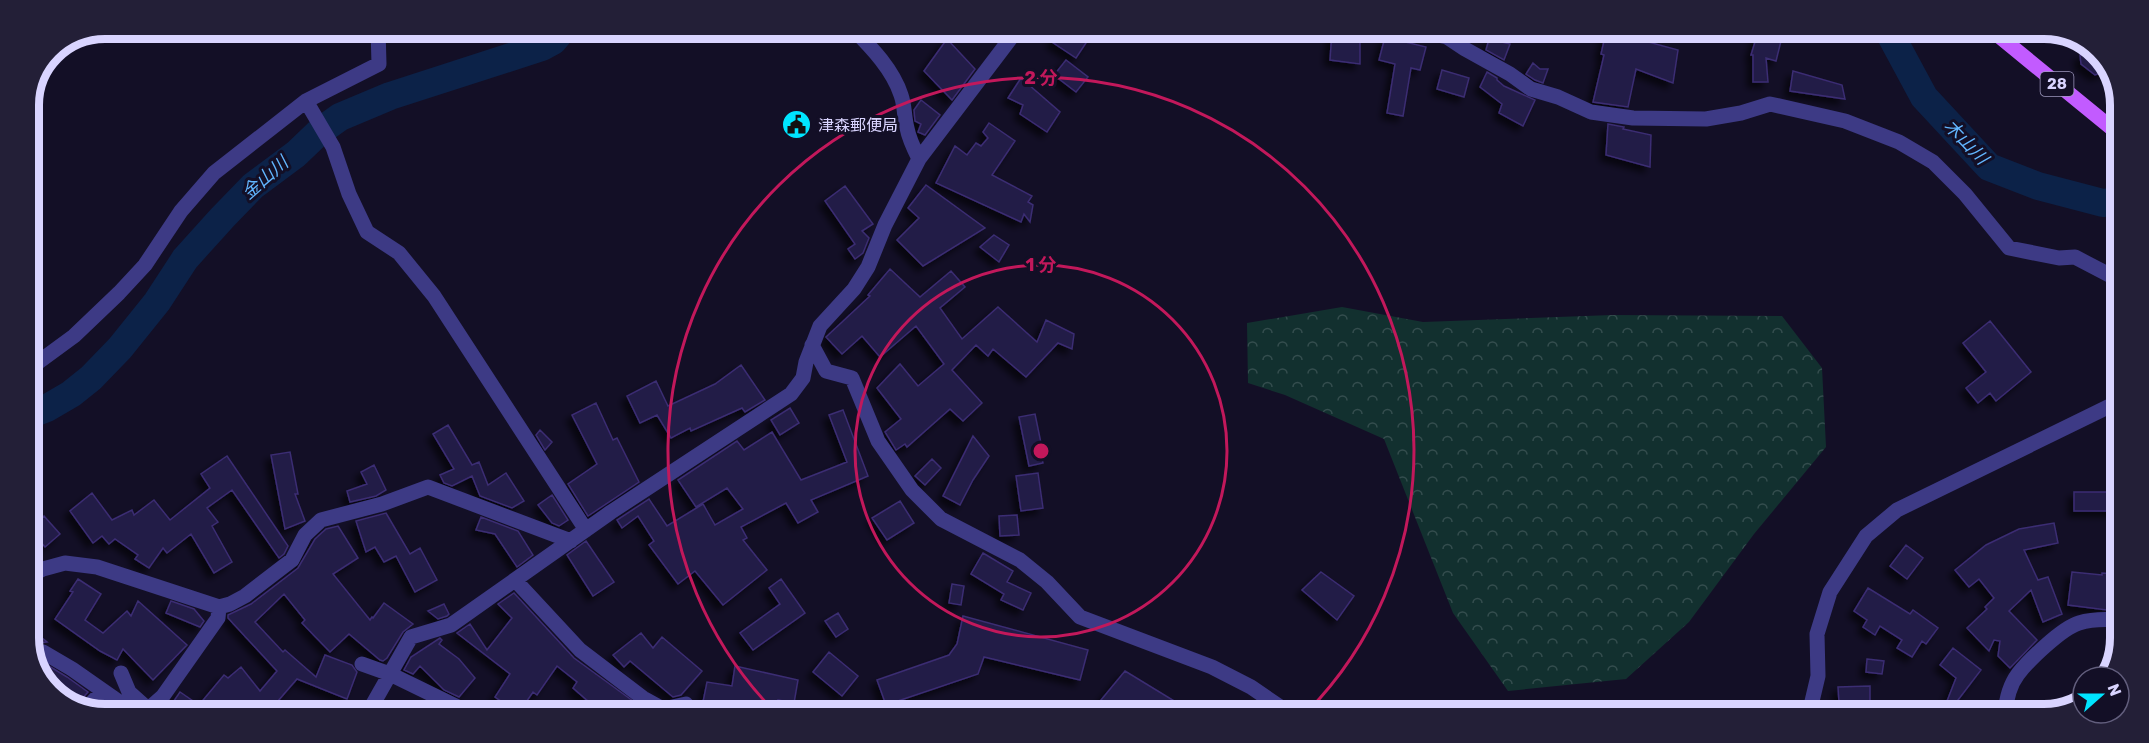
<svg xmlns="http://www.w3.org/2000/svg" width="2149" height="743" viewBox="0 0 2149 743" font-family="Rubik,'Noto Sans JP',sans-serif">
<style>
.forest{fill:url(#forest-crowns)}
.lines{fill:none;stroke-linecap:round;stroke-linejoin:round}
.river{stroke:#0c2248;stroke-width:28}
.building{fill:#241b47;stroke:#3b2d73;stroke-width:1.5;filter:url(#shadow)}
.minor{stroke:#3d3a85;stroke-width:15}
.major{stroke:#c25bff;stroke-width:15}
.ring{fill:none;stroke:#c2185b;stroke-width:3}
.labels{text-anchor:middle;stroke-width:6;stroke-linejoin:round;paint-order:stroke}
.shield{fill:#130f26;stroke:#9e99be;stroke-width:1.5}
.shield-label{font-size:15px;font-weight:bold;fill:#d9d4ff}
.poi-label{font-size:16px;fill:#d9d4ff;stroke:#130f26;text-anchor:start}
.water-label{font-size:18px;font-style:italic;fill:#62b6ff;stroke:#130f26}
.rim{fill:none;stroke:#d9d4ff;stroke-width:8}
.centre{fill:#c2185b;stroke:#130f26;stroke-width:3}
.ring-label{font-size:18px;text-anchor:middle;font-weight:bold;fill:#c2185b;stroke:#130f26;stroke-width:6;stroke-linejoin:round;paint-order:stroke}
</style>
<defs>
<pattern id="forest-crowns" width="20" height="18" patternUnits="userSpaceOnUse" patternTransform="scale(1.5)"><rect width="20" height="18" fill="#12302f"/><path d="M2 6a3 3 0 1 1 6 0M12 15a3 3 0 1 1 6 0" fill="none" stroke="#344d4e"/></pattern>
<filter id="shadow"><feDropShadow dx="-5.5" dy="5.5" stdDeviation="3" flood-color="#0009"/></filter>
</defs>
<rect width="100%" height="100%" fill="#130f26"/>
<path class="forest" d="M1342,307l81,15 189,-7 170,1 40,52 4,79 -72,87 -65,88 -63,57 -118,12 -55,-78 -69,-174 -99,-44 -37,-12 -1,-60z"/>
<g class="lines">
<path class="river" d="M1889,32l35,65 65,70 49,19 65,17 17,-2
M29,415l18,-7 24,-14 20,-16 29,-30 37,-46 28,-43 37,-41 31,-32 43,-32 23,-22 21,-15 50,-21 152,-49 11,-6 10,-12"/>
</g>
<path class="building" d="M1060,30h19l15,1 -18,27 -24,-16z
M1332,31h14l14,4v29l-30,-4z
M1606,32h12l24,5 -1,3 37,10 -5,33 -37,-14 -8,38 -35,-5 11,-47 -3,-1z
M1758,32h9l15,5 -6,24 -10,-3 2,24h-15v-27h-2z
M1385,37l41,10 -6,23 -9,-2 -8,48 -16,-3 8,-49 -16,-4z
M947,39l28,30 -23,31 -28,-29z
M1489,39l21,5 -6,16 -18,-10z
M2094,51l10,7 5,12 -14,5 -14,-11 -1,-9z
M1066,60l22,17 -12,15 -22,-17z
M1533,63l7,6h8l-5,14 -8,-3 -9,-6z
M1442,70l27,8 -5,19 -27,-8z
M1793,71l49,14 3,14 -55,-8z
M1487,72l10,6v2l7,6 31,14 -12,26 -24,-13 3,-9 -22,-17z
M1021,78l39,34 -13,20 -27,-18 3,-9 -15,-7z
M921,100l19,15 -15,20 -7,-3 3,-8 -6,-3 -1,-11z
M989,123l26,18 -23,34 40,21 -4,6 5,3 -3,17 -6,-8 -3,8 -85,-39 19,-37 12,9 9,-12 5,3 7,-8 -5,-6z
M1608,124l16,3 -1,2 28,6 -1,32 -44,-12z
M926,185l59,43 -62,38 -26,-26 22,-22 -11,-10z
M845,186l28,38 -11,7 7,7 -6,15 -8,6 -7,-10 7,-5 -30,-43z
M994,235l15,10 -10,17 -19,-15z
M890,269l30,28 31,-26 14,16 -25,21 22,31 36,-32 39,35 9,-22 28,14 -2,15 -14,-6 -32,34 -33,-28 -5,7 -12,-11 -24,25 30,33 -19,18 -13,-12 -43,38 -2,-3 -9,6 -11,-18 16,-13 -24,-31 23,-24 18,22 26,-22 -28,-38 -36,31 -18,-21 -20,18 -16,-17 44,-41 -2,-1z
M1990,321l41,51 -35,29 -6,-8 -12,10 -12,-15 20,-16 -23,-29z
M741,365l24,35 -20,12 -3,-4 -51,23 -1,-3 -19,10 -14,-23 -17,8 -13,-27 29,-15 12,25 47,-22z
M596,403l17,37 4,-2 22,44 -51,34 -20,-32 29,-20 -25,-49z
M790,408l9,15 -19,12 -9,-15z
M843,410l25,66 -57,24 7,12 -20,11 -12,-20 -45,24 6,11 -4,2 24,30 -44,35 -28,-34 -17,13 -29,-39 5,-4 -16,-25 -16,12 -5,-8 32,-21 18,27 36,-22 12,21 28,-16 -16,-21 -31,19 -18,-27 59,-39 7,9 28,-18 29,48 46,-18 -18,-47z
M1035,414l6,29h-3l5,20 -14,3 -10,-49z
M448,425l24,40 7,-3 9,23 18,-12 18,28 -12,7 -32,-12 -8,-20 -20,10 -8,-3 -4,-8 14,-6 -21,-35z
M540,430l12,12 -7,8 -9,-15z
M973,436l16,20 -16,24 -13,25 -17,-9z
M290,452l8,42h-3l10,27 -20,8 -14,-74z
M227,456l61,90 -4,8 -5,4 -47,-68 -25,18 11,14 -6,4 20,36 -18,11 -23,-39 -24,19 -4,-5 -14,20 -14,-9 3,-4 -23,-16 -6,5 -7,-8 -9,7 -23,-32 22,-18 20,27 20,-10 2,5 20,-15 16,20 40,-32 -9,-14z
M932,459l9,9 -16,17 -10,-9z
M374,465l12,25 -10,6 -26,6 -3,-11 20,-7 -6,-12z
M1038,473l5,35 -22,3 -5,-35z
M2074,492h44v19h-44z
M552,495l16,25 -9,6 -7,-3 -14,-18z
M900,501l14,22 -27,17 -15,-22z
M386,513l24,41 10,-6 17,32 -22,12 -19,-36 -12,6 -9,-15 -9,5 -10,-31z
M1017,515l2,20 -19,1 -1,-20z
M44,516l16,18 -15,13 -5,-6 -11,5v-17z
M481,517l37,14 15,24 -16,12 -22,-33 -19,-4z
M2054,523l4,20 -34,7 14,30 10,-3 14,37 -19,8 -12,-32 -22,21 28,29 -27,28 -12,-12 2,-15 -6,-1 -5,11 -22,-23 20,-19 -2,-2 9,-9 -15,-19 -10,8 -14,-17 31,-25 33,-16z
M338,526l20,32 -25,16 37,46 2,-3 1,1 11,-15 29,21 -10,8 -16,26 -4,3 -3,-1 -31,-26 -19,18 -28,-29 3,-3 -21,-26 -29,28 28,30 2,-2 31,27 9,-22 27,10 5,7 -10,27 -50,-20 -19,22 11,10h-122l13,-19 19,13 25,-30 4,3 13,-11 19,24 17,-20 -49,-53v-3l23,-11 47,-36 17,-29 11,-10z
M586,541l28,41 -21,14 -26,-41z
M1906,545l17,13 -16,21 -17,-13z
M983,553l30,18 -6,11 24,11 -8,17 -22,-10 3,-6 -33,-20z
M1321,572l33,24 -17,24 -35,-30z
M2072,572l30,3v-2l15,1v22l-8,-1 -2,15 -39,-5z
M78,579l23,15 -16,26 18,13 24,-22 4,5 7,-15 49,44 -34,35 -30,-31 -6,11 -17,-9 -45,-32 18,-27 -3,-1z
M781,579l24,34 -52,37 -13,-17 40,-29 -11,-16z
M952,584l12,2 -3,19 -12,-2z
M1868,588l42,26 3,-4 25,18 -12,16 -4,-3 -10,16 -15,-9 5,-8 -22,-14 -5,9 -12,-8 4,-7 -13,-9z
M514,593l60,65 74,54h-64l6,-9 -17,-15 4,-6 -20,-16 -20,29 -4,-3 -13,19h-5l-20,-14 15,-23 -53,-41 13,-9 17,26 25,-32 -14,-14z
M171,601l23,8 10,12 -4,6 -34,-14z
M444,604l5,10 -2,2 -9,3 -10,-8z
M838,613l10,16 -12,8 -11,-16z
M963,616l125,34 -8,30 -96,-23 -6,17 -92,31 -9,-25 72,-25 8,-11z
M29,627l18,15 -8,1 -4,4 -1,10 -5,-14z
M641,633l12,15 9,-11 40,34 -21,24 -8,2 -43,-36 -6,6 -11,-12z
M440,638l2,2 -3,4 20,15 16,19 -16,19 -15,-7 -24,-24 -7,8 -9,-4 7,-13z
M1953,648l28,22 -23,30 10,4 -4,10h-8l-7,-3 -3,3h-4l14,-36 -16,-13z
M829,652l29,24 -16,20 -29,-24z
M34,657l33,20 21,15 -10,11 -34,-20z
M1867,659l17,2 -2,13 -16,-2z
M735,666l63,14 -4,23 -16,-3 -2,12h-21l-52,-10 4,-20 25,4z
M1125,671l69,42h-87l-11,-7z
M1870,686v15l-31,1 -1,-15z"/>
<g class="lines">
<path class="minor" d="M854,30c18,18 39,40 47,65 4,11 3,22 6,33 2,11 7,21 12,31
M1420,31l27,6 18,12 45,25 21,15 27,8 33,15 42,6 73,1 35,-6 29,-9 75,17 54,21 34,20 32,32 44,54 50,10 16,-1 44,23
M306,101l27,46 16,47 18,38 32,21 35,43 152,234
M812,345l14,26 26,7 26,63 34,49 29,29 79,41 27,22 33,35 132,50 39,20 38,26
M29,369l45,-33 45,-43 26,-28 36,-54 33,-38 92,-72 73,-37 -1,-35
M29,576l14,-7 22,-6 32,4 122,40 11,-3 15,-8 39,-30 8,-6 13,-25 16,-15 61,-16 46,-17 143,54
M515,580l65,70 63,48 20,11 23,-5
M43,652l29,17 60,42
M362,664l28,10 76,37
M121,673l8,19 19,17
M84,711l19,-20
M146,711l17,-15 55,-78 1,-11
M369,711l42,-74 40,-12 160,-113 180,-118 12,-16 3,-16 14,-36 34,-37 14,-22 17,-42 34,-66 98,-129
M1809,714l9,-38 -1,-42 13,-42 36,-56 31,-26 221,-108
M2005,714c1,-13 4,-28 13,-40 11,-14 44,-46 61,-51 13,-4 24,-4 38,-3"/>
<path class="major" d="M1994,32l126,103"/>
</g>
<g class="ring">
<circle cx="1041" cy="451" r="186"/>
<path d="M773 710A373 373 0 1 1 1307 712"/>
</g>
<defs>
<symbol id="civic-disc" viewBox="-11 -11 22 22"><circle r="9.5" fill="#00e5ff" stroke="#130f26"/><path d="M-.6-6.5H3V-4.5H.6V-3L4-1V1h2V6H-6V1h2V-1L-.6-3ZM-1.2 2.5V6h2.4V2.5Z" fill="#111"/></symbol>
</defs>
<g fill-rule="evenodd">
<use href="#civic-disc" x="780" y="108" width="33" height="33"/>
</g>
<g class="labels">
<rect class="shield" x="2040.5" y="72" width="33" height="24" rx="4.5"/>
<g class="shield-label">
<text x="2057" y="89">28</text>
</g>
<g class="poi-label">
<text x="818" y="131">津森郵便局</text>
</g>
<g class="water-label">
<text transform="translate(1966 142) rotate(46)" y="6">木山川</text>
<text transform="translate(265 178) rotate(-41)" y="6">金山川</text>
</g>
</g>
<path d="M0 0H2149V743H0ZM105 39H2044A66 66 0 0 1 2110 105V638A66 66 0 0 1 2044 704H105A66 66 0 0 1 39 638V105A66 66 0 0 1 105 39Z" fill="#231f37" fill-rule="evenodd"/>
<path class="rim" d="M105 39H2044A66 66 0 0 1 2110 105V638A66 66 0 0 1 2044 704H105A66 66 0 0 1 39 638V105A66 66 0 0 1 105 39Z"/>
<circle cx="1041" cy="451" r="9" class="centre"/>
<g class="ring-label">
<text x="1041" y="84">2 分</text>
<text x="1041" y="271">1 分</text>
</g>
<g transform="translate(2101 695) rotate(69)"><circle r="28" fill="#130f26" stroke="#625e7d" stroke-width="1.5"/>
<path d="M0-4.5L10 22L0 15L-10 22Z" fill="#00e5ff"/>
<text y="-9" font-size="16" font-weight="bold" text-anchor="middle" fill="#d9d4ff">N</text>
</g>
</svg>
